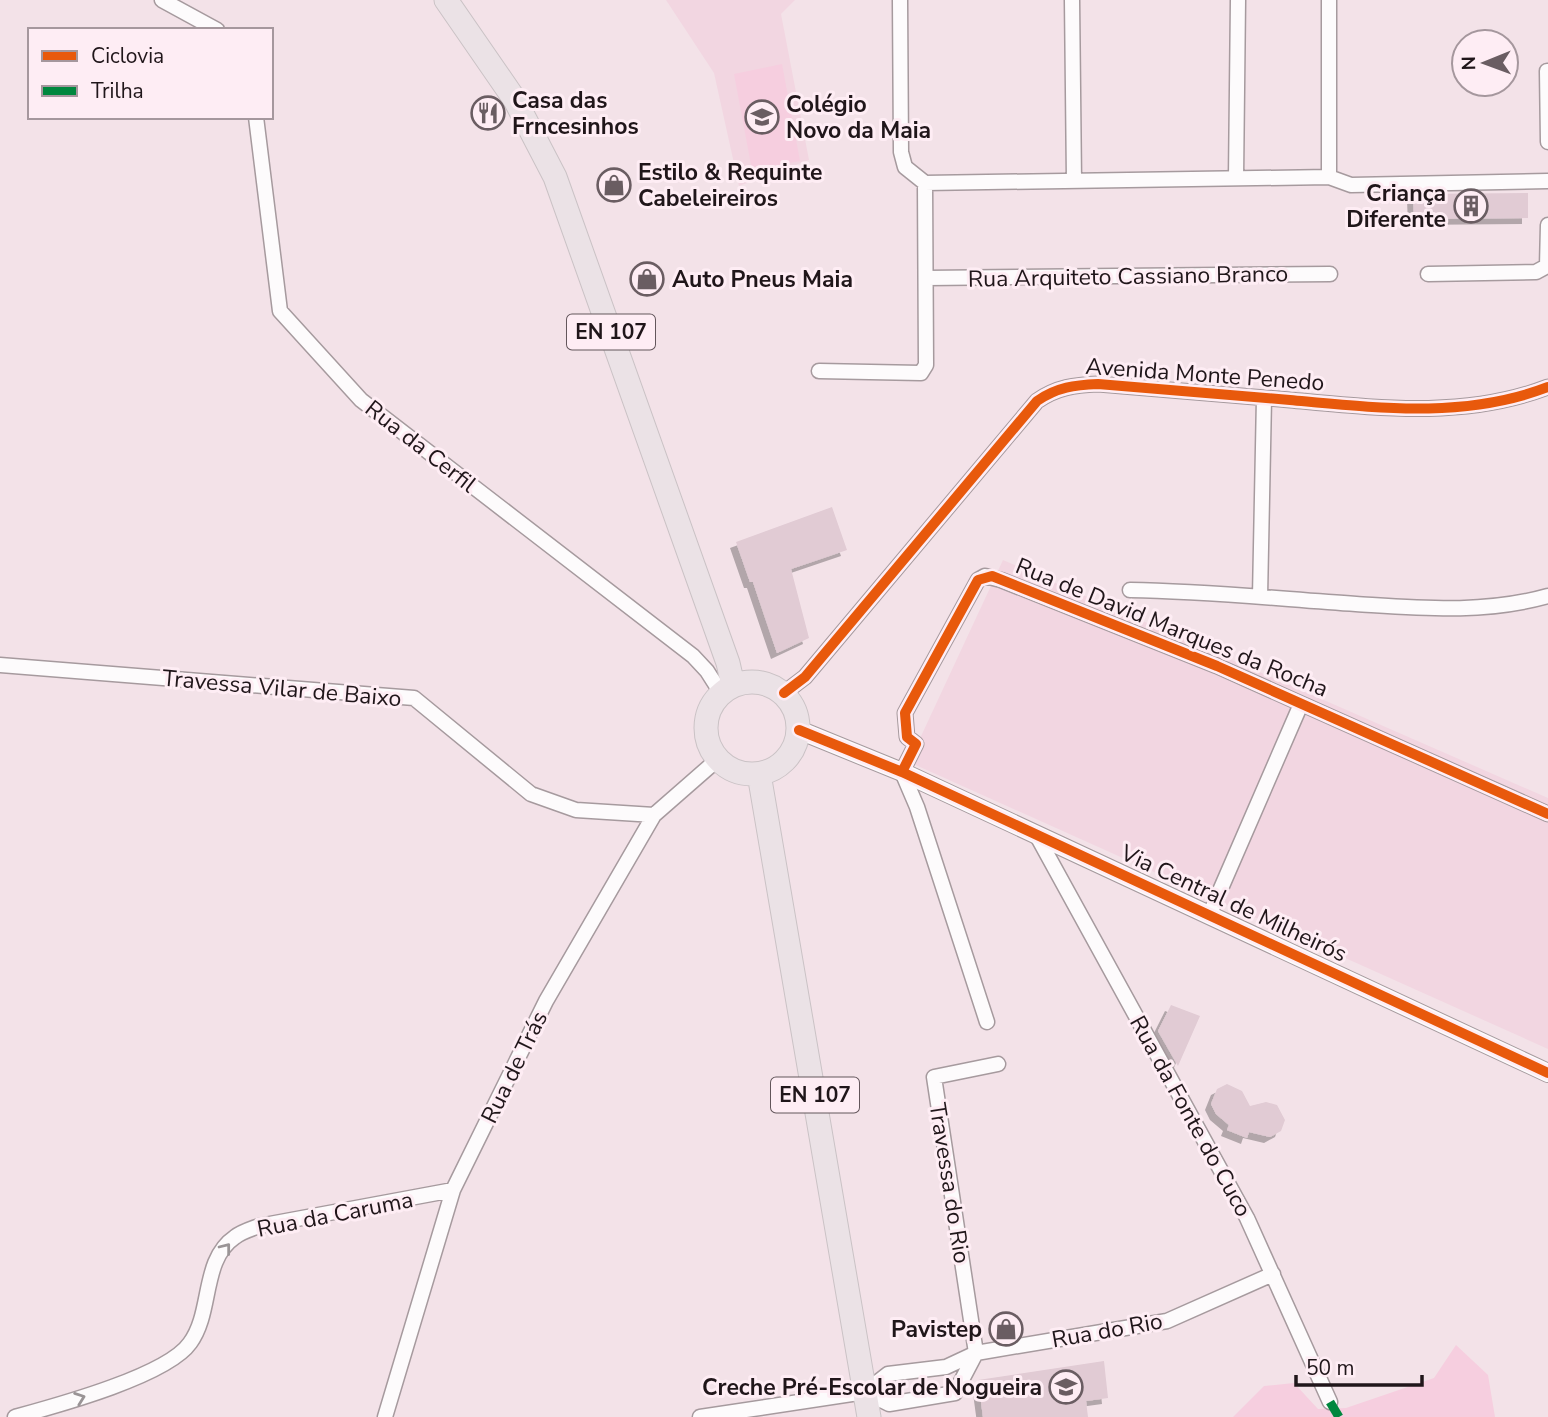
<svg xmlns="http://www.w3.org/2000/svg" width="1548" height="1417" viewBox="0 0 1548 1417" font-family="'Nunito Sans',sans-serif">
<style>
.built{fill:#f2d6e1}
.green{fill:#f6cedf}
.building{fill:#e1cbd4;filter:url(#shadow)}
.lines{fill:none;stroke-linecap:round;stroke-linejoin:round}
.minor-casing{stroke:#a69a9e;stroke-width:17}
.tertiary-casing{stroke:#a69a9e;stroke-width:20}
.primary-casing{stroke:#cac2c5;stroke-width:25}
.minor{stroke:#fdfbfc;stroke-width:14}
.tertiary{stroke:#fdfbfc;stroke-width:18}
.primary{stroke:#ebe2e6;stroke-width:23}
.quiet{stroke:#00873e;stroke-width:9;stroke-dasharray:18 9;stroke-linecap:butt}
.cycleway-casing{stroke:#feedf4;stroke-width:15}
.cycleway{stroke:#e8590c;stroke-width:10}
.oneway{stroke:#9a9496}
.labels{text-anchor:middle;stroke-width:6;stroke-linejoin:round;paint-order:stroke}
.shield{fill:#feedf4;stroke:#63565b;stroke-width:2}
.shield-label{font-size:21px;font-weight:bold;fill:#20161a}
.poi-label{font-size:23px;font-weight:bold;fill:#20161a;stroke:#feedf4;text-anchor:start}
.street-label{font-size:23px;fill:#20161a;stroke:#feedf4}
</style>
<defs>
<filter id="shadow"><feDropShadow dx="-6" dy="6" stdDeviation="0" flood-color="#0004"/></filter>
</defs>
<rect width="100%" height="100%" fill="#f3e2e8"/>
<path class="built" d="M666,0h129l-14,14 28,146 -70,26 -25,-113z
M1003,560l545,238v251l-639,-287z"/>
<path class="green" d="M782,64l18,97 -48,9 -18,-96z
M1456,1345l32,30 7,42h-262l31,-31 30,-3 24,26 28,-1 88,-30z"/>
<path class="building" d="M1528,193v25l-114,1 -1,-25z
M832,507l15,43 -56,19 18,69 -32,15 -24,-71h-3l-14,-40z
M1171,1005l29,11 -22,50 -20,-35z
M1227,1084l15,7 8,15 16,-4 11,3 8,15 -4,11 -11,6 -21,-5 -2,6 -20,-8 2,-5 -13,-11 -5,-10 6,-15z
M1104,1361l4,37 -22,3 2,16h-105l-5,-37z"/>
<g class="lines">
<defs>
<path id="minor" d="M162,0l55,30
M900,0l1,152 4,15 20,16 404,-6v-177
M1072,0l2,181
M1547,71l1,71
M256,117l24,194 81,89 332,256 14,15 14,22
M1329,177l22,8 197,-4
M1236,178l2,-178
M1428,274l108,-2 11,-6 1,-41
M927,278l403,-4
M819,371l102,2 5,-8 -1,-182
M1130,590c76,1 151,9 226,14 65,4 128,10 192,-8
M1260,597l4,-199
M0,665l414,33 117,96 45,16 78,5
M784,693l21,-16 232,-276c20,-14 38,-16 61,-17 64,5 128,11 192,16 87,8 175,19 258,-13
M1037,836l210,382 83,184
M1209,916l92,-212
M987,1022l-70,-215 -15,-35 14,-28 -9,-7 -2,-24 73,-133 7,-4 16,4 216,86 331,148
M976,1353l-42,-276 64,-13
M865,1392l24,12 66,-11 21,-40
M15,1417c40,-11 152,-41 175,-74 23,-31 11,-83 45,-106 6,-5 16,-8 24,-11l194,-36
M385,1417l68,-227 93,-189 108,-186 64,-56
M700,1417l165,-25 23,-18 58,-7 30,-14 191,-32 106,-47"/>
<path id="tertiary" d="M799,730l103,42 646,301"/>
<path id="primary" d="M446,0l69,100 40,77 173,486 5,22
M706 728a46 46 0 1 1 92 0a46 46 0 1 1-92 0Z
M759,774l110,643"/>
</defs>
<use href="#minor" class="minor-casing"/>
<use href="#tertiary" class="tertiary-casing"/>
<use href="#primary" class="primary-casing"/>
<use href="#minor" class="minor"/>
<use href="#tertiary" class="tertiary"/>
<use href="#primary" class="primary"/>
<path class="quiet" d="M1330,1402l9,15"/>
<defs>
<path id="cycleway" d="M784,693l21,-16 232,-276c20,-14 38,-16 61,-17 64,5 128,11 192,16 87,8 175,19 258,-13
M799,730l103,42 646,301
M902,772l14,-28 -9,-7 -2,-24 73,-133 14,-4 225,90 331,148"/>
</defs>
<use href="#cycleway" class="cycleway-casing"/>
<use href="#cycleway" class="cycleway"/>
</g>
<defs><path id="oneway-chevron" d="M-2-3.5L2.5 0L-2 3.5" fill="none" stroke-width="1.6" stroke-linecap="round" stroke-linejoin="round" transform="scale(1.75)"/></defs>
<g class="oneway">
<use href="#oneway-chevron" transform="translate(226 1248) rotate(-52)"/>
<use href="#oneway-chevron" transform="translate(80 1398) rotate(-20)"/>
</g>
<defs>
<symbol id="restaurant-ring" viewBox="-11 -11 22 22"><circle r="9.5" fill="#feedf4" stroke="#6a5d62" stroke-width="1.5"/><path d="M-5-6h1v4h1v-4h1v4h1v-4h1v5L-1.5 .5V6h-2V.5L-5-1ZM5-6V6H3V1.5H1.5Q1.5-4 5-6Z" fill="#6a5d62"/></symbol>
<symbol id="school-ring" viewBox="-11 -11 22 22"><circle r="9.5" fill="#feedf4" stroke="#6a5d62" stroke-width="1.5"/><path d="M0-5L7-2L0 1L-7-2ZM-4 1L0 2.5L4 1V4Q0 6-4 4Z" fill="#6a5d62"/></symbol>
<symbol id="shop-ring" viewBox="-11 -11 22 22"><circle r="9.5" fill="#feedf4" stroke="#6a5d62" stroke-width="1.5"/><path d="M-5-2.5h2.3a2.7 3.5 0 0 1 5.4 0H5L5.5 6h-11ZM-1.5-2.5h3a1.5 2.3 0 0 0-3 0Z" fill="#6a5d62"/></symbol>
<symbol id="building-ring" viewBox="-11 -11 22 22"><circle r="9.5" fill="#feedf4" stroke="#6a5d62" stroke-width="1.5"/><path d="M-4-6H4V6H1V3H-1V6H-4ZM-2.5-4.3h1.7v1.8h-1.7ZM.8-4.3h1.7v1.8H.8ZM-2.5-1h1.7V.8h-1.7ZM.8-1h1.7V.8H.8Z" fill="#6a5d62"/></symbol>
</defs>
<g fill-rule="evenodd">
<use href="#restaurant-ring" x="469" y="94" width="38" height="38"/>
<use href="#school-ring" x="743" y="98" width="38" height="38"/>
<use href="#shop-ring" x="595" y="166" width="38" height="38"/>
<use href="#building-ring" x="1452" y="187" width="38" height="38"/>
<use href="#shop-ring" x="628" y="260" width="38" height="38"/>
<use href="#shop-ring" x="987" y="1310" width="38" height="38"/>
<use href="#school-ring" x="1047" y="1368" width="38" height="38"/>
</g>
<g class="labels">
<g class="shield">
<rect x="567" y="314.5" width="88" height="35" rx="5"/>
<rect x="771" y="1077.5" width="88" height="35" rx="5"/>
</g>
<g class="shield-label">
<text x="611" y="339">EN 107</text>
<text x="815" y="1102">EN 107</text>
</g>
<g class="poi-label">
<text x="512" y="108">Casa das<tspan x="512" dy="26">Frncesinhos</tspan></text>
<text x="786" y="112">Colégio<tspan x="786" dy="26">Novo da Maia</tspan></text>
<text x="638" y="180">Estilo &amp; Requinte<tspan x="638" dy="26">Cabeleireiros</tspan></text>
<text x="1446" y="201" text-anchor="end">Criança<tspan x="1446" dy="26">Diferente</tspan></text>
<text x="672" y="287">Auto Pneus Maia</text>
<text x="982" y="1337" text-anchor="end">Pavistep</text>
<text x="1042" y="1395" text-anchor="end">Creche Pré-Escolar de Nogueira</text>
</g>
<g class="street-label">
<text transform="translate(1128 276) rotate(-1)" y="8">Rua Arquiteto Cassiano Branco</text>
<text transform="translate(1205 374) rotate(4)" y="8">Avenida Monte Penedo</text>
<text transform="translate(421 446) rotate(38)" y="8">Rua da Cerfil</text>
<text transform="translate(1172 627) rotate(22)" y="8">Rua de David Marques da Rocha</text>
<text transform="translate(282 688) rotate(5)" y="8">Travessa Vilar de Baixo</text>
<text transform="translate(1234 903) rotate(25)" y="8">Via Central de Milheirós</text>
<text transform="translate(514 1067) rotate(-64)" y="8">Rua de Trás</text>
<text transform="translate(1191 1116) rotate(61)" y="8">Rua da Fonte do Cuco</text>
<text transform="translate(950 1183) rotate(81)" y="8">Travessa do Rio</text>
<text transform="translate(335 1214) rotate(-11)" y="8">Rua da Caruma</text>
<text transform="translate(1107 1330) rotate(-10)" y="8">Rua do Rio</text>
</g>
</g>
<rect x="28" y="28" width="245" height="91" fill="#feedf4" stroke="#a5979d" stroke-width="2"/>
<rect x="42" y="51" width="35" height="10" fill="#e8590c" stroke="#a5979d" stroke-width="2"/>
<text x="91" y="63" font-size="21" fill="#20161a">Ciclovia</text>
<rect x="42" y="86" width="35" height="10" fill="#00873e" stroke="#a5979d" stroke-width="2"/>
<text x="91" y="98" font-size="21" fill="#20161a">Trilha</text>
<g transform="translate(1485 63) rotate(269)"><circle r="33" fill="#feedf4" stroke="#a5979d" stroke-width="2"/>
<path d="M0-5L12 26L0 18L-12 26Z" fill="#6a5d62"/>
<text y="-10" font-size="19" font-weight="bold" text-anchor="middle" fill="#20161a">N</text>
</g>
<path d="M1296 1375v10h126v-10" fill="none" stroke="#20161a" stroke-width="3.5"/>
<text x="1306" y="1375" font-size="21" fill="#20161a" stroke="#feedf4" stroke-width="5" paint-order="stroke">50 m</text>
</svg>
